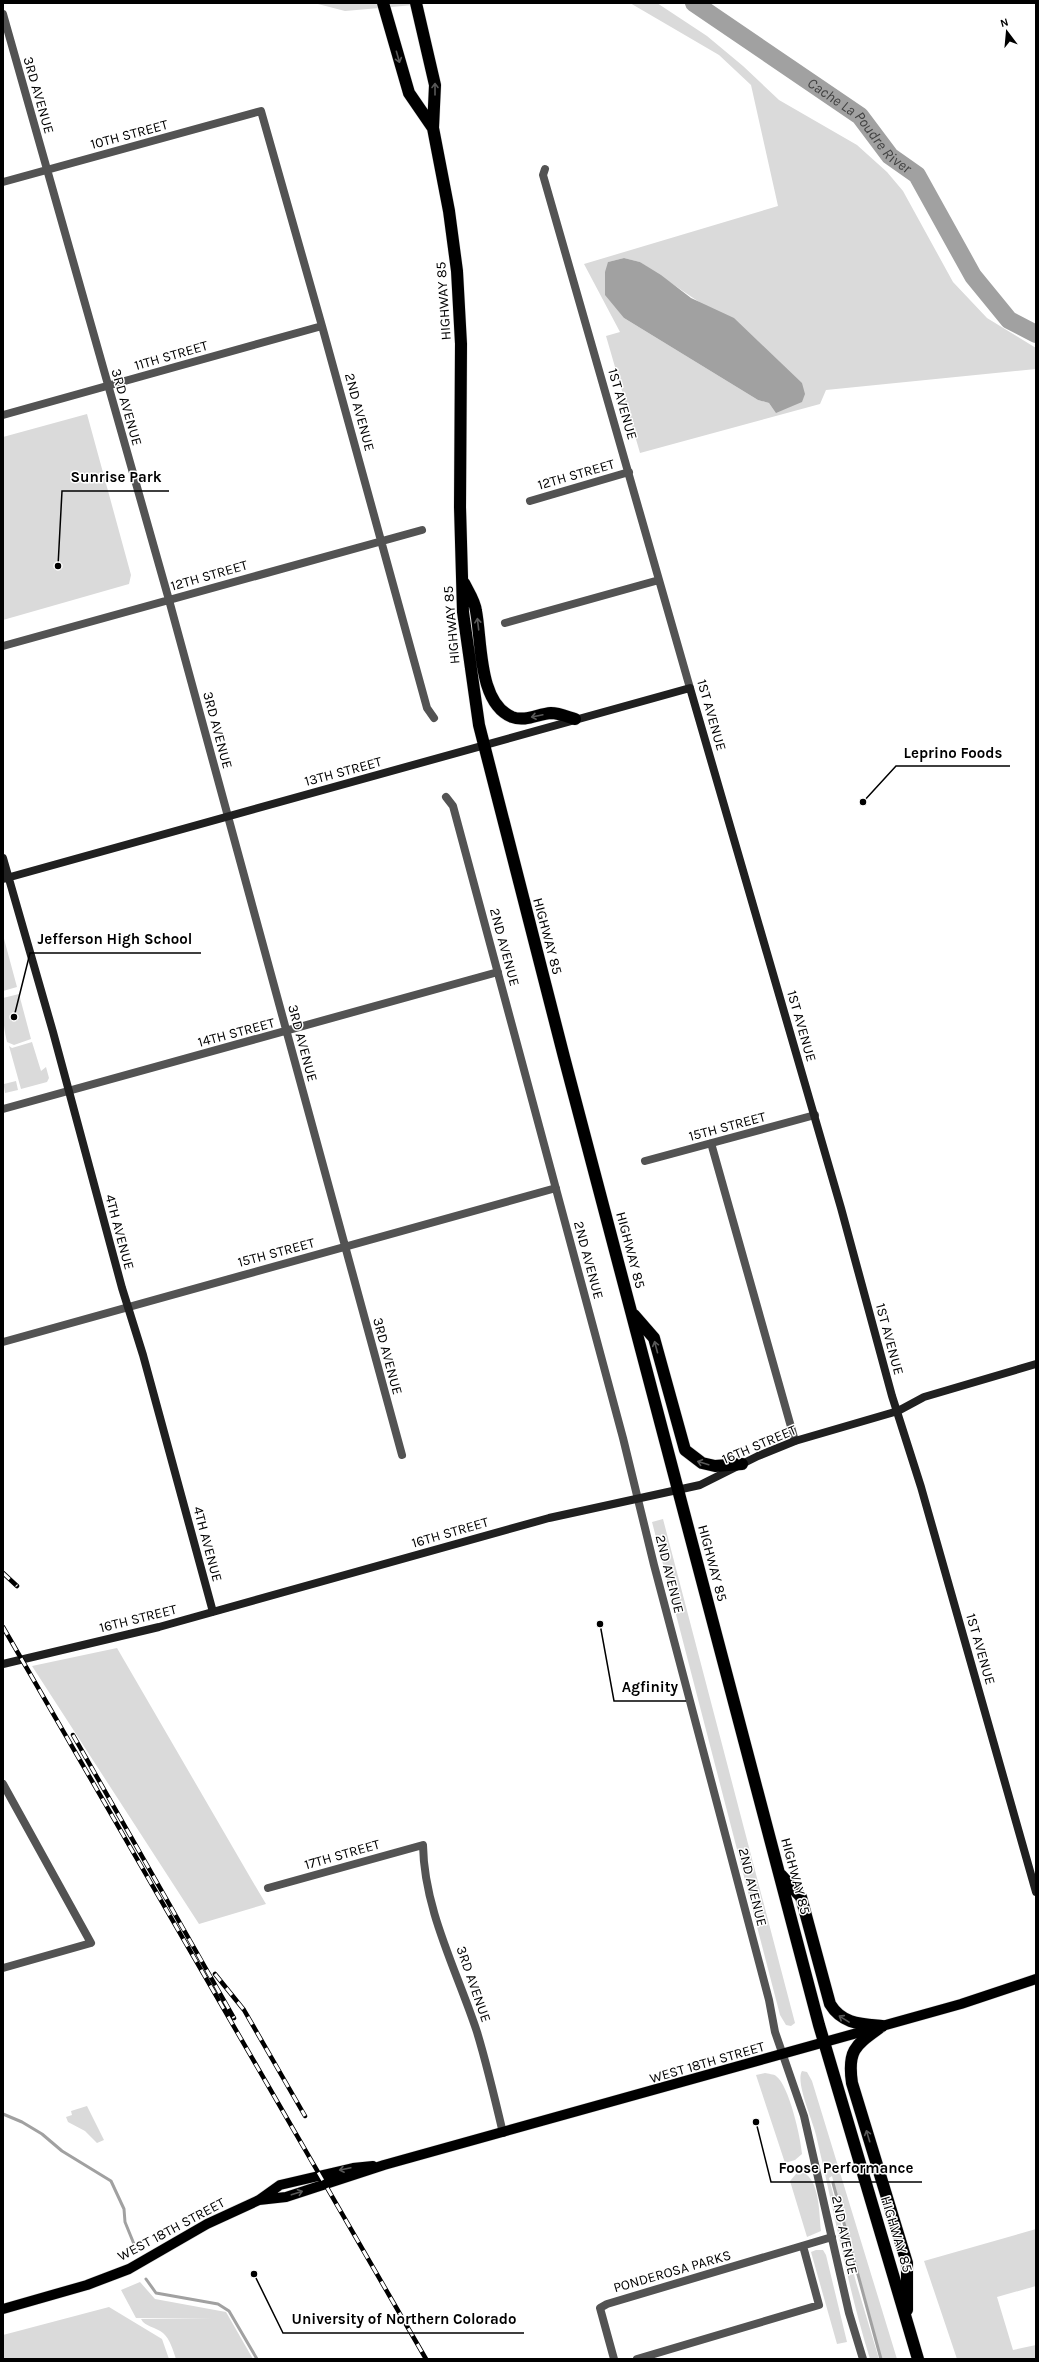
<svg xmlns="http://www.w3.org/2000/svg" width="1039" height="2362" viewBox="0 0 1039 2362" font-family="Karla,sans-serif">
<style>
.green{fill:#dadada;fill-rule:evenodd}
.water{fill:#a1a1a1}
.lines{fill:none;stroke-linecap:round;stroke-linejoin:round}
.stream{stroke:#a1a1a1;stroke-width:3}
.river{stroke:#a1a1a1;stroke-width:18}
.primary-casing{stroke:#dbdbdb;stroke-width:11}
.highway-casing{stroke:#dbdbdb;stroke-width:13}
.street{stroke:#535353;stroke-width:8}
.secondary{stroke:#202020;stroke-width:8}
.primary{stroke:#000;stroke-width:10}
.highway{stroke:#000;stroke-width:12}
.rail-casing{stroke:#000;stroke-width:4.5}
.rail{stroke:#fff;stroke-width:3;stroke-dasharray:9;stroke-linecap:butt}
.oneway{stroke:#595959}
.labels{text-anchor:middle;stroke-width:3;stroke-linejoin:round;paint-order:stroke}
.street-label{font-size:14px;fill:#000;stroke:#fff}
.water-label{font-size:15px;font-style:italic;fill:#424242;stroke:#fff}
.leader{fill:none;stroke:#000;stroke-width:1.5}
.callout-dot{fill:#000;stroke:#fff;stroke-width:1.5}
.callout-label{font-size:15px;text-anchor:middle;font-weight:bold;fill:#000;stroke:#fff;stroke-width:3;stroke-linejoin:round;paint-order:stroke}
</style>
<rect width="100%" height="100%" fill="#fff"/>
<path class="green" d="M314,3h123l-92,8z
M630,3h27l50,33 36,30 36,34 78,45 30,27 16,19 50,91 34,36 49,30v21l-210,21 -6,14 -180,49 -34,-117 14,-4 -36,-68 194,-58 -27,-121 -32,-30zM624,258l16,4 65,44 71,107 -7,-10 -11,-3 -134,-82 -16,-56z
M87,414l44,161 -2,9 -126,36v-183z
M3,935l14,52 -14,4z
M19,994l12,45 -17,6 -7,-3c-4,-16 -4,-28 -4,-44z
M32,1042l9,29 5,-4 3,11 -2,4 -26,7 -12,-43 3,2z
M3,1080l1,4 12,-3 2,9 -13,3z
M663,1519l132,504 -4,3 -5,-1 -6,-10 -128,-493z
M117,1648l133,229 16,27 -67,20 -167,-258z
M802,2071l5,1 5,9 85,278h-15l-50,-183 -3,2 27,104 23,77h-9c-23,-74 -36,-149 -54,-224 -3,-14 -21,-53 -14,-64z
M765,2073c3,1 9,1 11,3 13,9 25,63 26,78l-7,6 -10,3 -29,-88z
M87,2106l17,34 -7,3 -12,-12 -17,-9 -2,-5 6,-2 -1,-4z
M803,2172c17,9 16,41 18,59l-14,6 -17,-56 6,-7z
M1036,2229v57l-39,11 16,53 23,-5v14h-79l-33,-98z
M816,2250h7l3,5 21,87 -10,2 -26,-92z
M140,2282l15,17 71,13 27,47h-77c-3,-9 -6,-20 -13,-26 -7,-6 -18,-6 -22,-14h72l-77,-1 -15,-28z
M109,2307l53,32 7,20h-166v-24z"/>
<path class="water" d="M624,258l16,4 21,13 30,23 43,20 68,65 3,11 -3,8 -26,11 -7,-10 -11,-3 -134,-82 -19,-23v-23l3,-10z"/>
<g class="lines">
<path class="stream" d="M3,2114l19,8 20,12 20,17 49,30 13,28 1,13 11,27
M833,2183l48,176
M146,2279l10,14 62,11 11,7 28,48"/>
<path class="river" id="s1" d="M694,3l166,113 30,40 27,19 56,101 36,44 27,14"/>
<defs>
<path id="primary" d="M259,2200l27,-3 98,-32 577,-161 75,-25
M3,2309l84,-24 42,-16 78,-45 52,-24 21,-15 73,-17 20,-2"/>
<path id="highway" d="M383,3l26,90 24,35
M416,3l19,82 -2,43 16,83 8,60 4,73 -1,163 3,105 16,113 85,332 255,968 99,334
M464,583c4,8 11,18 12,28 6,31 2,92 36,106 13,5 26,-3 39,-4 8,0 17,4 24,6
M634,1315l20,23 31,112 17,13 13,3 27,-2
M781,1875l20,22 29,107c12,20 31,20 52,22
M882,2026c-26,19 -35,23 -30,57l55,180v47"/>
</defs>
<use href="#primary" class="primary-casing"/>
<use href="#highway" class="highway-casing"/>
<path class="street" d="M3,14l166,586 233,855
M545,169l-2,6 147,513
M3,182l258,-71 61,215 105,382 7,10
M3,415l319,-89
M530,501l99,-29
M505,623l154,-43
M3,646l419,-116
M446,797l7,9 170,632 31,127 115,435 6,32 29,84 45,197 14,46
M3,1109l495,-137
M711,1143l84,298
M645,1161l170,-46
M3,1342l553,-154
M3,1784l88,159 -88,25
M268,1888l155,-43c1,65 34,126 54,187 10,33 18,67 26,101
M614,2359l-14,-51 7,-4 225,-67
M637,2359l182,-54 -16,-59"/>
<path class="secondary" d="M3,858l50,174 69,256 21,67 70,257
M3,879l687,-191 151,520 51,188 29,91 115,405
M3,1664l156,-37 390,-109 151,-33 58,-29 37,-15 103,-30 26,-14 112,-33"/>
<use href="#primary" class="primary"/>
<use href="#highway" class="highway"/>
<defs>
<path id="rail" d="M3,1573l14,13
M3,1627l423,732
M73,1735l161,283
M215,1974l29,36 61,106"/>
</defs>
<use href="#rail" class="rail-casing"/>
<use href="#rail" class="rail"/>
</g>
<defs><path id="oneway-shaft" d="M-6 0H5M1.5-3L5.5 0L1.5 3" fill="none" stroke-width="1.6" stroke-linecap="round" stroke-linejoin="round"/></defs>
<g class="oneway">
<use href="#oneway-shaft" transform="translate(398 57) rotate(74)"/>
<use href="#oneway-shaft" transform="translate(435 89) rotate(-90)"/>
<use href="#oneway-shaft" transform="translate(478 624) rotate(-97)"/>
<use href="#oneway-shaft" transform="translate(537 716) rotate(168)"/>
<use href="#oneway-shaft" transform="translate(656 1347) rotate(-105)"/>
<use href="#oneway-shaft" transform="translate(703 1463) rotate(-163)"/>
<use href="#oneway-shaft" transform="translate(844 2019) rotate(-148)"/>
<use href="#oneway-shaft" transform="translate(868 2136) rotate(-107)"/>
<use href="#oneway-shaft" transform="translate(345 2169) rotate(168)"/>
<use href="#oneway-shaft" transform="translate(297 2193) rotate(-18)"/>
</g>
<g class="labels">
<g class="street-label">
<text transform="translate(39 95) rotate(74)" y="5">3RD AVENUE</text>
<text transform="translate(129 134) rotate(-15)" y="5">10TH STREET</text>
<text transform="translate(443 301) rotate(-94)" y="5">HIGHWAY 85</text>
<text transform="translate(171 355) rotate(-16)" y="5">11TH STREET</text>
<text transform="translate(623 404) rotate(74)" y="5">1ST AVENUE</text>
<text transform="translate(127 407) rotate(74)" y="5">3RD AVENUE</text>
<text transform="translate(360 412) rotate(75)" y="5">2ND AVENUE</text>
<text transform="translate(576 474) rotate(-16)" y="5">12TH STREET</text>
<text transform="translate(209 575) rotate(-16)" y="5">12TH STREET</text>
<text transform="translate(451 625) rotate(-95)" y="5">HIGHWAY 85</text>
<text transform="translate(712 715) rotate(74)" y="5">1ST AVENUE</text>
<text transform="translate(218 730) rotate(75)" y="5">3RD AVENUE</text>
<text transform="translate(343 771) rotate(-15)" y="5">13TH STREET</text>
<text transform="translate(548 936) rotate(75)" y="5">HIGHWAY 85</text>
<text transform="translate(505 947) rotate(75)" y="5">2ND AVENUE</text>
<text transform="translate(802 1026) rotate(74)" y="5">1ST AVENUE</text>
<text transform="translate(236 1032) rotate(-15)" y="5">14TH STREET</text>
<text transform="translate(303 1043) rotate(75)" y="5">3RD AVENUE</text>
<text transform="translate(727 1126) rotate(-15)" y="5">15TH STREET</text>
<text transform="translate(120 1232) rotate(75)" y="5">4TH AVENUE</text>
<text transform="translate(631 1250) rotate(75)" y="5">HIGHWAY 85</text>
<text transform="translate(276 1252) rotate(-15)" y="5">15TH STREET</text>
<text transform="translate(589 1260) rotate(75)" y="5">2ND AVENUE</text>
<text transform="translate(890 1339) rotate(75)" y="5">1ST AVENUE</text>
<text transform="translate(388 1356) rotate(75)" y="5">3RD AVENUE</text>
<text transform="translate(759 1444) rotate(-23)" y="5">16TH STREET</text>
<text transform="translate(450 1532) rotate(-16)" y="5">16TH STREET</text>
<text transform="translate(208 1544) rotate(75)" y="5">4TH AVENUE</text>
<text transform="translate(713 1563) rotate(75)" y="5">HIGHWAY 85</text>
<text transform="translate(670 1574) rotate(76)" y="5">2ND AVENUE</text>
<text transform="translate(138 1618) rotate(-14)" y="5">16TH STREET</text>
<text transform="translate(981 1649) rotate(74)" y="5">1ST AVENUE</text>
<text transform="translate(342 1854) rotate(-16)" y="5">17TH STREET</text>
<text transform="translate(796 1876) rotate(75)" y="5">HIGHWAY 85</text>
<text transform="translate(753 1887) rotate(76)" y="5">2ND AVENUE</text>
<text transform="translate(474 1984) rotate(71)" y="5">3RD AVENUE</text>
<text transform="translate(707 2062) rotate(-16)" y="5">WEST 18TH STREET</text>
<text transform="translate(171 2229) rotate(-28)" y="5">WEST 18TH STREET</text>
<text transform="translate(897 2234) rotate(73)" y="5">HIGHWAY 85</text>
<text transform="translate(845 2235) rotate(78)" y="5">2ND AVENUE</text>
<text transform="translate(672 2271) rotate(-16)" y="5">PONDEROSA PARKS</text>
</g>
<g class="water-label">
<text dy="5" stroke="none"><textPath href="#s1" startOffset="207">Cache La Poudre River</textPath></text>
</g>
</g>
<path class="leader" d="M58 566L62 491H169M863 802L896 766H1010M14 1017L30 953H201M600 1624L614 1701H686M756 2122L771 2182H922M254 2274L283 2333H524"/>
<g class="callout-dot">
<circle cx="58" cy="566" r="4"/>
<circle cx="863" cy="802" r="4"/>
<circle cx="14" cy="1017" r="4"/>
<circle cx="600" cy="1624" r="4"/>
<circle cx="756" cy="2122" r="4"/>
<circle cx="254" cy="2274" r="4"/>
</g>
<g class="callout-label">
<text x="116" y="482">Sunrise Park</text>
<text x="953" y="758">Leprino Foods</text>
<text x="115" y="944">Jefferson High School</text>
<text x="650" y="1692">Agfinity</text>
<text x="846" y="2173">Foose Performance</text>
<text x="404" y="2324">University of Northern Colorado</text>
</g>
<rect width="1039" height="2362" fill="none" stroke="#000000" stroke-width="8"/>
<g transform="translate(1007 32) rotate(344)" stroke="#ffffff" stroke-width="3" paint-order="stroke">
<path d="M0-3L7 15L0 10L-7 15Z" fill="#000000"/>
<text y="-6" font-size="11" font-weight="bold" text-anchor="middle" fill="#000000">N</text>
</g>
</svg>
